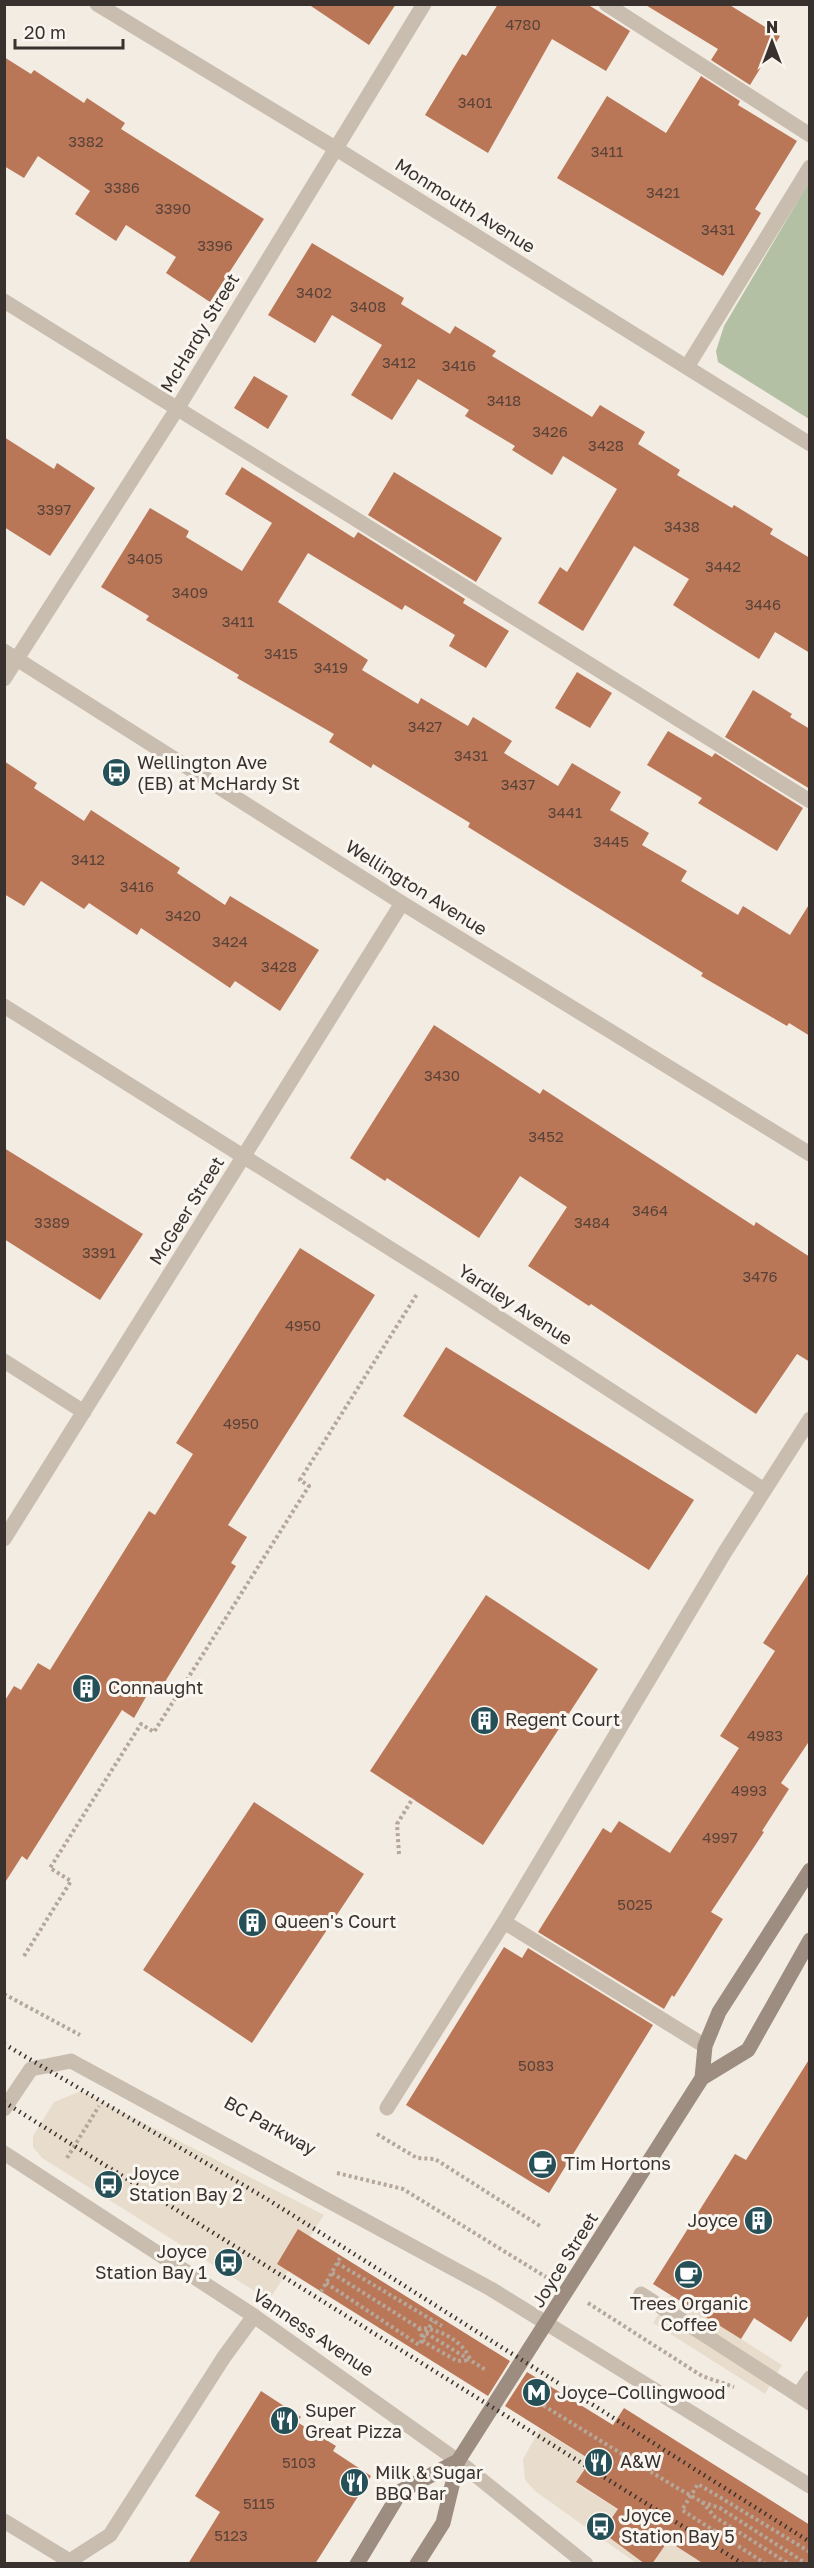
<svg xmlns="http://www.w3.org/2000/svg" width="814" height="2568" viewBox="0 0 814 2568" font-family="'Golos Text',sans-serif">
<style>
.green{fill:#b4c0a4}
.plaza{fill:#e8ddcc}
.building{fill:#ba7758}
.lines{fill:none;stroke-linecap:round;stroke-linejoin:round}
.path{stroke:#b5a79a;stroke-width:4;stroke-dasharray:3 3;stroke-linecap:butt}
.service{stroke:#c9bdaf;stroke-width:15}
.pedestrian{stroke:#c9bdaf;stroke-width:15}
.minor{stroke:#c9bdaf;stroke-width:15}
.tertiary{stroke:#c9bdaf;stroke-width:15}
.secondary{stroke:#9d8d81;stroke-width:15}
.rail{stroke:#39312d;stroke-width:4.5;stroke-dasharray:1.5 4.5;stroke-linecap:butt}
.labels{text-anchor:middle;stroke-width:6;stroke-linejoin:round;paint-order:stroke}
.number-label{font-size:15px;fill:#594238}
.street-label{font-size:18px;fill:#39312d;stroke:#f9f5ef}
.poi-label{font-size:18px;fill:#39312d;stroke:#f9f5ef;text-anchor:start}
</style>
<rect width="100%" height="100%" fill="#f2ece3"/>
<path class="green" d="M809,182v237l-91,-57 -2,-11 8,-25z"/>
<path class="plaza" d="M81,2091l243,124 -55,85 -227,-142 -9,-11v-11l21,-34z
M676,2285l65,54 41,26 -17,29 -112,-71z
M540,2429l51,31 -15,23 128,80h-68l-101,-72 -10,-11 -2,-21z"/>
<path class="building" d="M308,4h88l-27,41z
M498,4h89l43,27 -24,40 -54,-32 -64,114 -63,-38 37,-61 4,2z
M644,4h84l52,32 -30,49 -39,-25 7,-11z
M4,57l27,17 3,-4 50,33 3,-5 38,25 -4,6 143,90 -54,83 -44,-29 10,-16 -50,-32 -10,16 -41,-27 15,-23 -52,-35 -14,22 -20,-12z
M701,76l39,25 -2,4 59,36 -42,68 6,4 -38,63 -166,-98 50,-82 59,37z
M312,243l92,55 -3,6 49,30 5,-8 41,25 -4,5 100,61 8,-12 45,27 -7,12 42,26 -3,5 55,33 2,-3 39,24 -3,5 40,24v95l-35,-21 -16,27 -42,-26 -44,-28 16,-26 -55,-33 -51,85 -45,-28 22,-36 7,5 50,-83 -54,-33 -11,19 -40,-25 3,-4 -50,-30 4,-6 -51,-31 -26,41 -41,-25 31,-50 -50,-30 -17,28 -47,-28z
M254,376l34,20 -20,33 -34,-21z
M4,437l50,32 3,-6 38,25 -45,68 -46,-29z
M242,467l112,71 4,-6 107,67 -2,4 46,28 -23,37 -37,-22 6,-11 -50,-30 -3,5 -94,-57 -30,49 90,58 -6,10 56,34 3,-6 47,28 5,-9 39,24 -8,12 54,33 14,-23 49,29 -11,18 39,23 -7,12 45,26 -6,10 57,34 5,-9 47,29 20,-32v133l-21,-13 -2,3 -86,-50 2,-3 -235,-146 2,-4 -97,-59 -2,4 -42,-26 5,-8 -97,-56 2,-3 -93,-55 3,-4 -48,-29 49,-79 39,23 -3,6 56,34 30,-48 -47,-29z
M394,472l108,66 -26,44 -108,-67z
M577,672l35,21 -22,35 -35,-20z
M753,690l39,24 -2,3 20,12v60l-85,-52z
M668,731l44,26 3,-4 88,55 -26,43 -79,-48 4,-5 -55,-33z
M4,761l33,22 -3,5 50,33 7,-11 89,58 -3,5 48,32 5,-9 89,54 -39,61 -45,-30 -5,7 -89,-60 -4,7 -48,-32 -5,6 -43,-28 -17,25 -20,-12z
M434,1025l106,69 3,-5 211,137 2,-4 54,35v105l-13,-8 -41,60 -165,-110 -2,2 -61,-40 39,-59 -47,-31 -41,62 -92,-60 -2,3 -35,-23z
M4,1148l139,86 -43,66 -96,-61z
M300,1248l75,47 -147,230 19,12 -16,26 5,3 -73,119 -8,-4 -21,37 -12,-8 -95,150 -5,-4 -18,28v-182l10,-16 7,4 17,-27 12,7 99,-159 6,4 38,-61 -17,-11z
M446,1347l248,153 -45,70 -246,-154z
M810,1571v169l-29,43 8,6 -27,42 2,1 -53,80 12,7 -49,78 -2,-2 -8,14 -126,-77 65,-104 8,5 8,-12 51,32 69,-105 -19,-12 55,-85 -12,-8z
M486,1595l112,74 -115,176 -113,-74z
M254,1802l110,72 -112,169 -109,-73z
M504,1947l18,11 6,-10 125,77 -104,168 -143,-88z
M810,2058v255l-19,29 -37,-24 -13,21 -88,-55 82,-130 11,6z
M298,2229l212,132 -22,35 -211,-132z
M527,2372l86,53 11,-17 186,117v39h-106l-36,-23 -16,23h-7l-43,-32 16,-23 -42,-27 15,-22 -86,-54z
M261,2391l40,26 -4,5 39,24 -3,5 38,25 -56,88h-127l32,-52 -25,-16z"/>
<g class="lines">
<path class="path" d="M399,1854l-2,-30 16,-26
M24,1956l47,-75 -21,-13 91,-144 13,8 155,-246 -9,-6 117,-186
M4,1994l76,41
M377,2134l40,24 18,1 105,67
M67,2158l32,-52
M337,2173l66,16 143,88
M337,2263l105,63
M332,2273l87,55c19,0 44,13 51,31
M326,2283l93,62 14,-24
M321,2292l20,-36
M588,2303l114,73 32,11
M419,2328l5,14 33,19 12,-1
M426,2333l60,37
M528,2396l141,87 33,19 18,6 87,56
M702,2502l13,15 74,47
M766,2564l-84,-54 16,-26 112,68"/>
<path class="service" d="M606,4l204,131
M4,301l806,500
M687,367l123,-200
M4,1006l449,282 311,202
M504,1922l201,124
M387,2108l117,-186 221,-370 85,-133
M4,2109l27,-40 40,-8 420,228 319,197
M810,2378l-12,17 12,8
M65,2564l45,-29 114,-178 30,-41"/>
<path class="pedestrian" d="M641,2294l157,101"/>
<path class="minor" d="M97,4l238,144 475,296
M4,651l398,252 408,251
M4,679l173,-270 247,-405
M4,1361l80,51
M4,1539l398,-636
M4,2153l250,163 204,145
M4,2521l64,39"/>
<path class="tertiary" d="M458,2461l128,103"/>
<path class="secondary" d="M702,2078l46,-28 62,-110
M357,2564l44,-73 57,-30
M417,2564l26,-41 15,-62 244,-383 3,-32 14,-34 91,-142"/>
<path class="rail" d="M4,2044l263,155 543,343
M4,2102l739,462"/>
</g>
<defs>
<symbol id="bus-disc" viewBox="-11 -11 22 22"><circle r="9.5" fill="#265057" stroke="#f9f5ef"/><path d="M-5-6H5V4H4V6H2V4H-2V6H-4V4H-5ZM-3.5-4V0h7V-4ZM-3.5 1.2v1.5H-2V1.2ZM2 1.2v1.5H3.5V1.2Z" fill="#fff"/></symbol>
<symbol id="building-disc" viewBox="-11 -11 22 22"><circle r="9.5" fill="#265057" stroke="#f9f5ef"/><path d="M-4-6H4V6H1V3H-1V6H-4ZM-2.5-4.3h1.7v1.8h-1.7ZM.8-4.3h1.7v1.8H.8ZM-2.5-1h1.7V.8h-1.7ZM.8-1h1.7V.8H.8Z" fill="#fff"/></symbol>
<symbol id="cafe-disc" viewBox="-11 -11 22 22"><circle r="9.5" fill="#265057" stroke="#f9f5ef"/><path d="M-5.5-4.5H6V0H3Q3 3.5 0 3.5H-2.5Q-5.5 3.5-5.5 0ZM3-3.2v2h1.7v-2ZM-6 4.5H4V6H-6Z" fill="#fff"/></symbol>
<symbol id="metro-disc" viewBox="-11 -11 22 22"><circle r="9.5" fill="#265057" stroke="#f9f5ef"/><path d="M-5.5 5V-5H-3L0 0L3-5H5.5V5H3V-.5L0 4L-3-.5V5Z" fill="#fff"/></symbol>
<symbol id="restaurant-disc" viewBox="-11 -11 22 22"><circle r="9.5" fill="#265057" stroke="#f9f5ef"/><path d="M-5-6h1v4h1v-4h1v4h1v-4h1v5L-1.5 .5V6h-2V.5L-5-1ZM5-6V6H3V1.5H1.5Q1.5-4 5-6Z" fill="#fff"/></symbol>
</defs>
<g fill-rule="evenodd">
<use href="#bus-disc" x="100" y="756" width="33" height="33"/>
<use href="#building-disc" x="70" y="1672" width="33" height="33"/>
<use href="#building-disc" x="468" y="1704" width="33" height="33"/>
<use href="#building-disc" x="236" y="1906" width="33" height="33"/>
<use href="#cafe-disc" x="526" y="2148" width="33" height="33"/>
<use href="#bus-disc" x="92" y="2168" width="33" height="33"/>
<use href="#building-disc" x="742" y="2204" width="33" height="33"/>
<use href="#bus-disc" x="212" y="2246" width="33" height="33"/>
<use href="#cafe-disc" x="672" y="2258" width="33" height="33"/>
<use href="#metro-disc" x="520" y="2376" width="33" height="33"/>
<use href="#restaurant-disc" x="268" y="2404" width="33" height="33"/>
<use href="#restaurant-disc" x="582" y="2446" width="33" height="33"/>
<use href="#restaurant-disc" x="338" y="2466" width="33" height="33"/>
<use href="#bus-disc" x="584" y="2510" width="33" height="33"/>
</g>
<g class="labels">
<g class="number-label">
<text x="523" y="30">4780</text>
<text x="475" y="108">3401</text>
<text x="86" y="147">3382</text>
<text x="607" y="157">3411</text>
<text x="122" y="193">3386</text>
<text x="663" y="198">3421</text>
<text x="173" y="214">3390</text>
<text x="718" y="235">3431</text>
<text x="215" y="251">3396</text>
<text x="314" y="298">3402</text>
<text x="368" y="312">3408</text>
<text x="399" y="368">3412</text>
<text x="459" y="371">3416</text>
<text x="504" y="406">3418</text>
<text x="550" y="437">3426</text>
<text x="606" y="451">3428</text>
<text x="54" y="515">3397</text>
<text x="682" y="532">3438</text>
<text x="145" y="564">3405</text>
<text x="723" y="572">3442</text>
<text x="190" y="598">3409</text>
<text x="763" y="610">3446</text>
<text x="238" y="627">3411</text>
<text x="281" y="659">3415</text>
<text x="331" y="673">3419</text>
<text x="425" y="732">3427</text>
<text x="471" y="761">3431</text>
<text x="518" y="790">3437</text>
<text x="565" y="818">3441</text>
<text x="611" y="847">3445</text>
<text x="88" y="865">3412</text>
<text x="137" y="892">3416</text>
<text x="183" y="921">3420</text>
<text x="230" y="947">3424</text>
<text x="279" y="972">3428</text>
<text x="442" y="1081">3430</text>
<text x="546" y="1142">3452</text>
<text x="650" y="1216">3464</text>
<text x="52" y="1228">3389</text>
<text x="592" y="1228">3484</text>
<text x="99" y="1258">3391</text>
<text x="760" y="1282">3476</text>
<text x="303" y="1331">4950</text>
<text x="241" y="1429">4950</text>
<text x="765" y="1741">4983</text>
<text x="749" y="1796">4993</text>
<text x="720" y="1843">4997</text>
<text x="635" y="1910">5025</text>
<text x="536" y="2071">5083</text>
<text x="299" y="2468">5103</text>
<text x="259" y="2509">5115</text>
<text x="231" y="2541">5123</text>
</g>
<g class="street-label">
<text transform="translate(465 206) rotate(32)" y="6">Monmouth Avenue</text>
<text transform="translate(200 333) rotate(-59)" y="6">McHardy Street</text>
<text transform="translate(416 888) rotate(32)" y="6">Wellington Avenue</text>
<text transform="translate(187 1211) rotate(-58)" y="6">McGeer Street</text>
<text transform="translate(515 1305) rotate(33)" y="6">Yardley Avenue</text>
<text transform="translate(270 2126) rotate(29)" y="6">BC Parkway</text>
<text transform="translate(565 2260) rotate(-58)" y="6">Joyce Street</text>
<text transform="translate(313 2333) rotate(34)" y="6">Vanness Avenue</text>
</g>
<g class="poi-label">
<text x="137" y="769">Wellington Ave<tspan x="137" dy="21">(EB) at McHardy St</tspan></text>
<text x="108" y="1694">Connaught</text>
<text x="505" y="1726">Regent Court</text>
<text x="274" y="1928">Queen's Court</text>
<text x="564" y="2170">Tim Hortons</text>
<text x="129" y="2180">Joyce<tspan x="129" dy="21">Station Bay 2</tspan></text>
<text x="738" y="2227" text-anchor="end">Joyce</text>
<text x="207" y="2258" text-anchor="end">Joyce<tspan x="207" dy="21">Station Bay 1</tspan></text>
<text x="689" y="2310" text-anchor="middle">Trees Organic<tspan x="689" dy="21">Coffee</tspan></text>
<text x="557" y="2399">Joyce–Collingwood</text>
<text x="305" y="2417">Super<tspan x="305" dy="21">Great Pizza</tspan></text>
<text x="620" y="2468">A&amp;W</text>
<text x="375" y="2479">Milk &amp; Sugar<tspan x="375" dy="21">BBQ Bar</tspan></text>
<text x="621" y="2522">Joyce<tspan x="621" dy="21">Station Bay 5</tspan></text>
</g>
</g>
<rect width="814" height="2568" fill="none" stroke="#39312d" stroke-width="12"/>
<g transform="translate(772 42)" stroke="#f9f5ef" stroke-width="4.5" paint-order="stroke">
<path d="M0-4.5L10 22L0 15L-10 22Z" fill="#39312d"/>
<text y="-9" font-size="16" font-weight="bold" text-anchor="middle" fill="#39312d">N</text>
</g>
<path d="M15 39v9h108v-9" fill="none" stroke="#39312d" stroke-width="3"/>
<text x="24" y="39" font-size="18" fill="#39312d" stroke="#f9f5ef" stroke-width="4.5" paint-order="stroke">20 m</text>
</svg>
